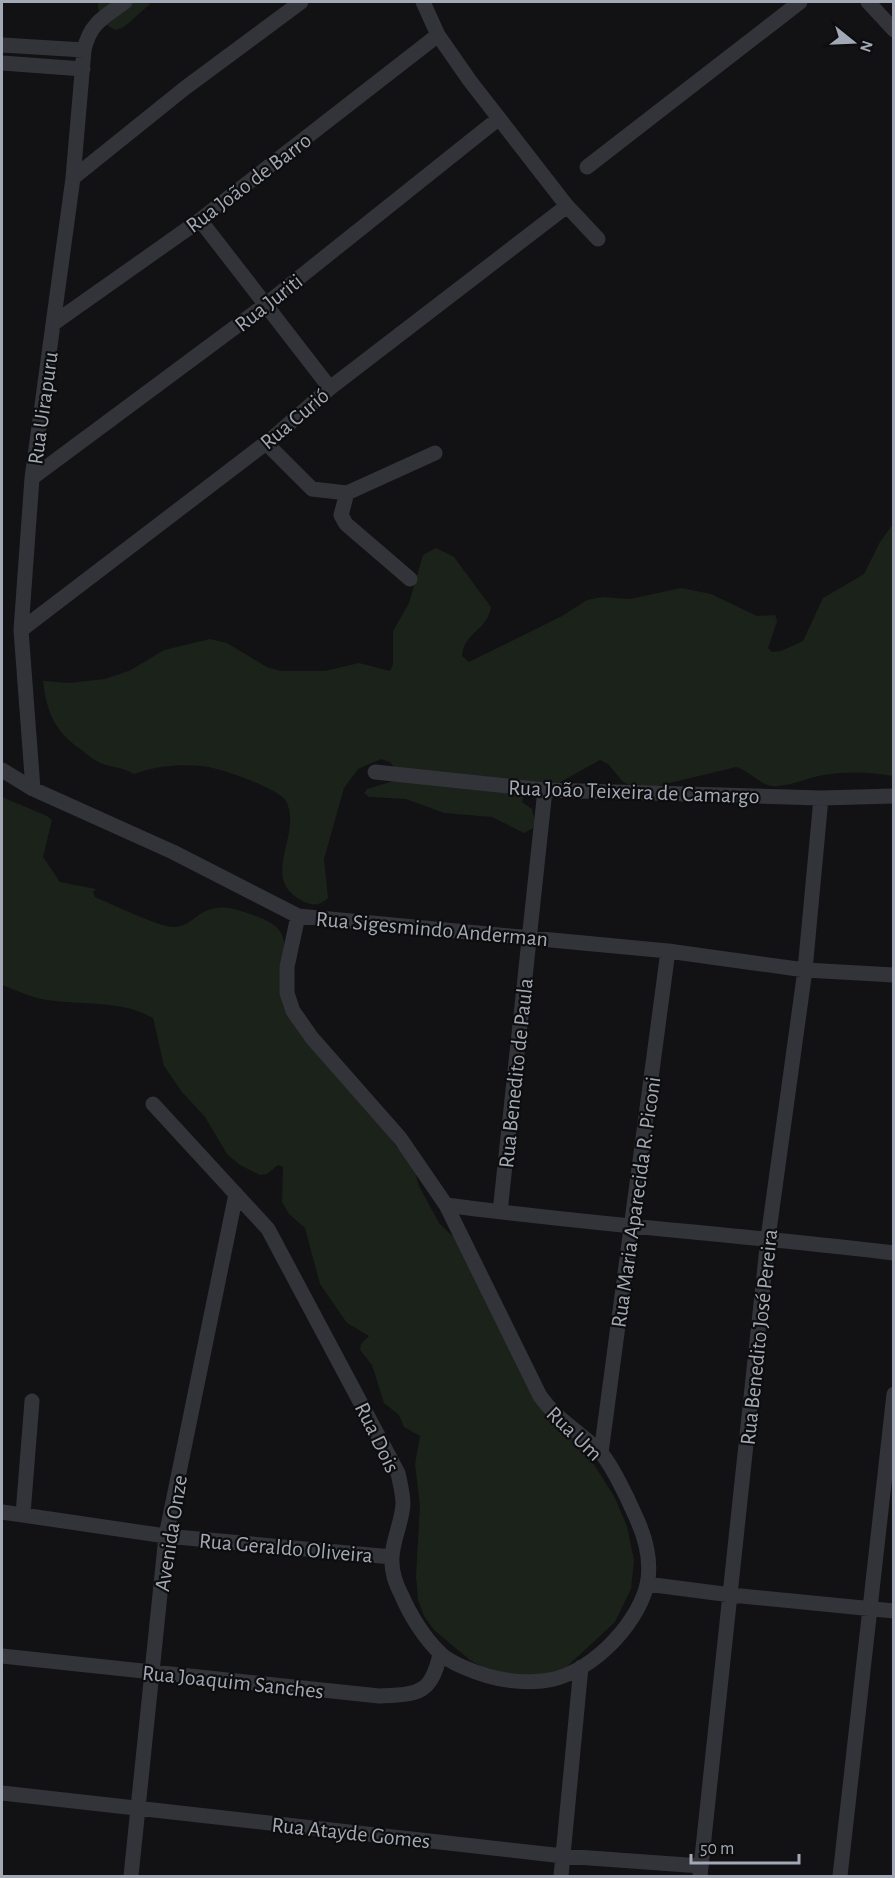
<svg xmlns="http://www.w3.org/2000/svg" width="895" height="1878" viewBox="0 0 895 1878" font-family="'Alegreya Sans',sans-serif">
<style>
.green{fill:#1a221a}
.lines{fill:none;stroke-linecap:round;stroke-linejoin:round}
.minor{stroke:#323439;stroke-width:15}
.labels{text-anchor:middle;stroke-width:4.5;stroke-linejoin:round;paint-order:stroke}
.street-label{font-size:22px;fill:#a2a8b5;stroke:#0d0d0e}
</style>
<rect width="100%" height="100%" fill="#121214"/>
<path class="green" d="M98,2h52l-1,3 -25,22 -8,3c-12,-4 -19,-16 -18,-28z
M893,524v252c-23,-4 -46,-5 -70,-1 -15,3 -30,10 -45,11 -17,2 -27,-15 -42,-19l-95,23 -18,-8 -15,-18 -8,-4 -45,25 -31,9 -2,8 10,7 3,12 -2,7 -9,5 -32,-16 -48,-4 -38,-14 -37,-2 -5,-4 3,-4 30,-9 4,-4 -11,-14 -9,-3 -23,10 -14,19 -20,71 4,39c-6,6 -13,8 -21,5 -52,-22 -3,-68 -21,-102 -8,-13 -68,-34 -84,-35 -23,-2 -46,0 -68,8 -13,-7 -19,-6 -31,-10 -7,-2 -14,-8 -20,-13 -28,-19 -36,-37 -40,-70l26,2 36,-4 26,-9 33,-20 46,-11 17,4 40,24 13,4h45l34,-8 31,8 3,-7v-33l16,-28 14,-48 13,-7 18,9 37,50c-4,24 -27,25 -29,49l7,6 93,-46 25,-16 15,-3 28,2 51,-11 30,6 46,22 18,-1 2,6 -9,27 4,4 9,-1 22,-10 20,-43 41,-24 16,-32z
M2,797l45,19 5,4 -9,37 17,25 36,7 -3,3 2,5c16,7 63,29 77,30 18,0 21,-11 36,-17 14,-5 23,-2 36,2 49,15 42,27 37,72l102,140 13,23 15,10 8,29 20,37 42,41 37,103 63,77 33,52 13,30 7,34 -3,29 -16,33 -54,50 -19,7 -44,-4 -27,-14 -37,-31 -10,-14 -6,-16 -2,-24 4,-70 -5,-42 5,-28 -16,-9 -5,-12 -15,-12 -12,-38 -12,-15 1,-6 8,-8 -22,-13 -27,-39 -15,-56 -16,-14 -7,-12 1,-35 -5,-2 -11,9 -7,1 -20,-10 -13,-11 -22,-37 -23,-25 -18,-26 -11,-48c-31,-18 -72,-13 -106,-18 -15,-2 -31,-10 -45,-15z"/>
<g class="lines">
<path class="minor" d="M423,2l15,33 32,46 97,125 31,33
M868,2l26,28
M2,45l82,5
M2,63l81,6
M587,167l213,-165
M73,178l112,-90 116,-86
M200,220l130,168
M54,323l146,-103 238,-185
M266,443l46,46 35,4 88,-40
M32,478l233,-173 233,-186
M347,493l-6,22 5,9 64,55
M21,630l254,-194 55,-48 237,-182
M2,770l31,19 140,63 125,64 370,35 137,19 89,5
M375,772l170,18 276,8 73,-2
M33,789l-12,-159 11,-152 41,-300 11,-128c6,-27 20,-33 41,-48
M153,1104l115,125 130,244c2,10 5,21 5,31 -1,18 -10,35 -11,53 -1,13 4,28 10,39 8,19 23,43 38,57 10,10 34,19 48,23 18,5 35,7 54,5 45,-4 94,-53 105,-96 5,-23 -2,-49 -12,-70 -7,-16 -24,-52 -35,-63 -20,-20 -44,-33 -60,-56l-94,-191 -46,-67 -88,-100 -19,-27 -6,-18v-26l11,-51
M446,1205c149,20 298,30 448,48
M500,1212l45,-422
M601,1453l67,-502
M2,1512l164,24 226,21
M23,1514l9,-113
M647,1584l84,11 163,16
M2,1656l377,40c39,-2 52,-1 61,-42
M2,1793l561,63 138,10
M131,1876l35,-340 70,-342
M561,1876l20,-209
M700,1876l68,-638 37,-268 16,-172
M840,1876l54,-482"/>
</g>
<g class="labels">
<g class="street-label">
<text transform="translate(248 182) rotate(-37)" y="8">Rua João de Barro</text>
<text transform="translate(268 302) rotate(-38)" y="8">Rua Juriti</text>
<text transform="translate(42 408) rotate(-82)" y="8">Rua Uirapuru</text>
<text transform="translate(294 418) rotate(-40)" y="8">Rua Curió</text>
<text transform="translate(634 791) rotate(2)" y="8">Rua João Teixeira de Camargo</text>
<text transform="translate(432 928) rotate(5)" y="8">Rua Sigesmindo Anderman</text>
<text transform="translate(515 1073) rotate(-84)" y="8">Rua Benedito de Paula</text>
<text transform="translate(635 1202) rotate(-82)" y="8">Rua Maria Aparecida R. Piconi</text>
<text transform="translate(758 1337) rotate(-84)" y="8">Rua Benedito José Pereira</text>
<text transform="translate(575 1433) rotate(44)" y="8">Rua Um</text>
<text transform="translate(378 1437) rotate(64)" y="8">Rua Dois</text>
<text transform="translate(170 1533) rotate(-81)" y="8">Avenida Onze</text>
<text transform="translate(286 1547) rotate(5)" y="8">Rua Geraldo Oliveira</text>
<text transform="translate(233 1681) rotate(6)" y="8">Rua Joaquim Sanches</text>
<text transform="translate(351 1832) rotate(6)" y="8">Rua Atayde Gomes</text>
</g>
</g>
<rect width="895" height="1878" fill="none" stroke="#a2a8b5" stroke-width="6"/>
<g transform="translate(853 42) rotate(108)" stroke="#0d0d0e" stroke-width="4.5" paint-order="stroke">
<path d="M0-4.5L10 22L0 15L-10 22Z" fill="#a2a8b5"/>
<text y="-9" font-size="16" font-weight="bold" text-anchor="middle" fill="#a2a8b5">N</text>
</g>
<path d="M691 1854v9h108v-9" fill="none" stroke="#a2a8b5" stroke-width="3"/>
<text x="700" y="1854" font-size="18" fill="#a2a8b5" stroke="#0d0d0e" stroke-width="4.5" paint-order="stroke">50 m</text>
</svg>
